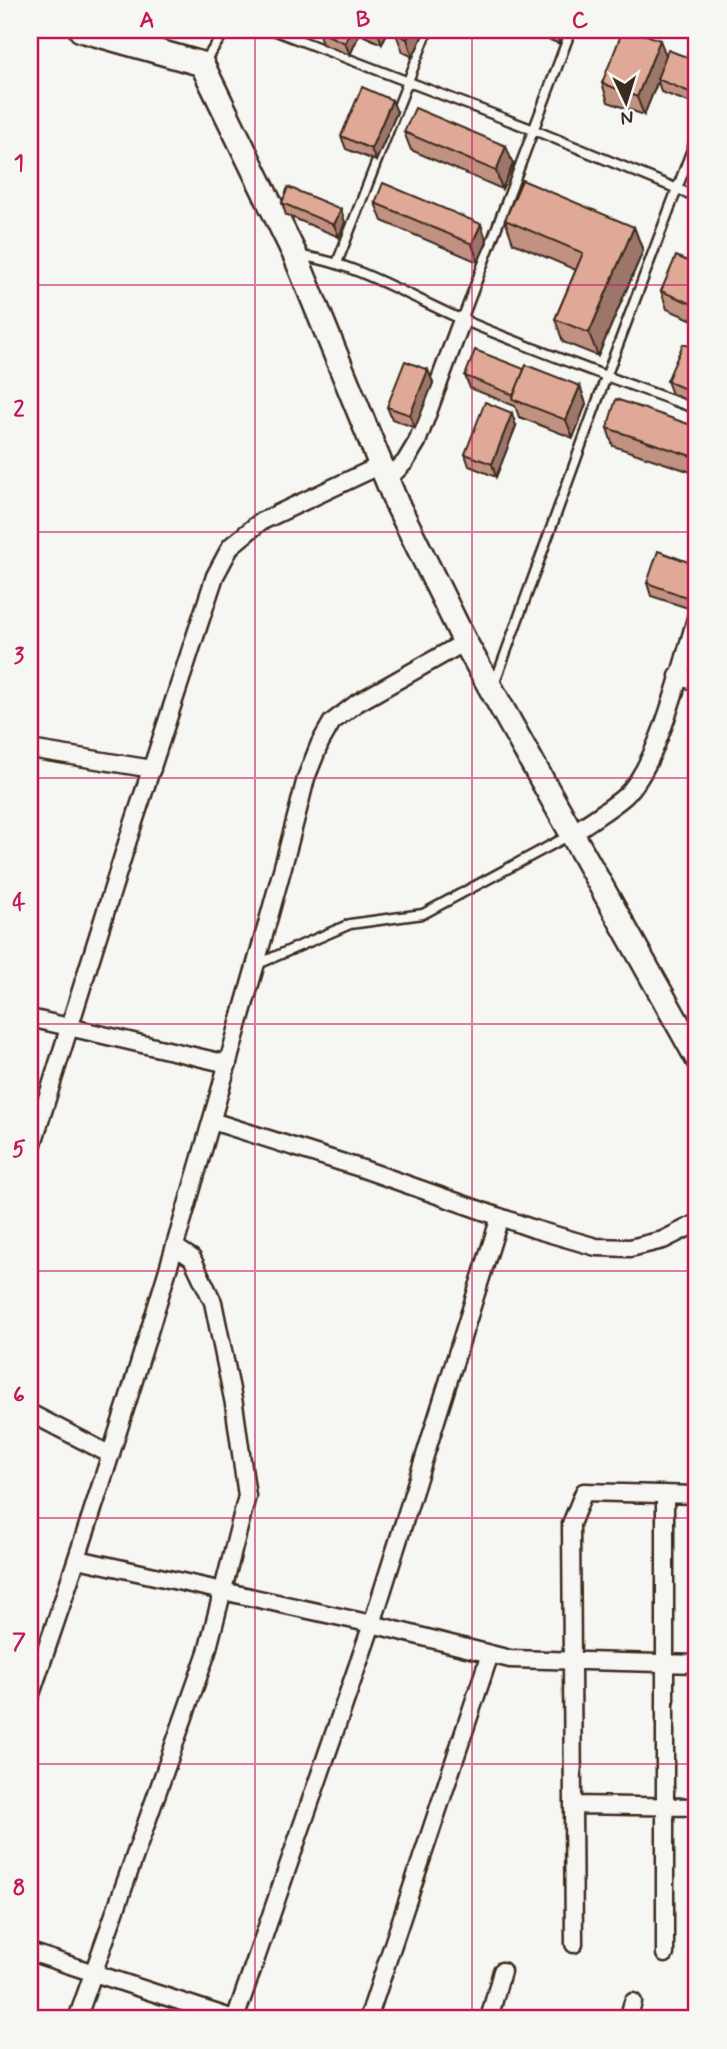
<svg xmlns="http://www.w3.org/2000/svg" width="727" height="2049" viewBox="0 0 727 2049" font-family="Mynerve,sans-serif">
<style>
.lines{fill:none;stroke-linecap:round;stroke-linejoin:round}
.lane-casing{stroke:#3b2a1e;stroke-width:13}
.street-casing{stroke:#3b2a1e;stroke-width:21}
.secondary-casing{stroke:#3b2a1e;stroke-width:28}
.lane{stroke:#f6f6f2;stroke-width:8}
.street{stroke:#f6f6f2;stroke-width:16}
.secondary{stroke:#f6f6f2;stroke-width:23}
.wall{fill:#c19182;stroke:#3b2a1e;stroke-width:2}
.shaded-wall{fill:#9d766a;stroke:#3b2a1e;stroke-width:2}
.building{fill:#e0a997;stroke:#3b2a1e;stroke-width:2}
.grid{fill:none;stroke:#c2185b;stroke-width:2;stroke-opacity:0.55}
.neatline{fill:none;stroke:#c2185b;stroke-width:2.5}
.grid-label{font-size:23px;text-anchor:middle;font-weight:bold;fill:#c2185b}
</style>
<rect width="100%" height="100%" fill="#f6f6f2"/>
<filter id="ink" filterUnits="userSpaceOnUse"><feTurbulence type="fractalNoise" baseFrequency=".0143" numOctaves="2"/><feDisplacementMap in="SourceGraphic" scale="14" xChannelSelector="R" yChannelSelector="G"/><feConvolveMatrix kernelMatrix="1 2 1 2 8 2 1 2 1" color-interpolation-filters="sRGB"/></filter>
<g filter="url(#ink)">
<g class="lines">
<defs>
<path id="lane" d="M273,30l261,100 163,67
M204,62l22,-32
M299,256c51,4 115,43 164,64 77,32 155,61 234,89
M337,263l91,-233
M462,320l109,-290
M494,685l112,-308 91,-241
M258,964l92,-40 73,-10 147,-79"/>
<path id="street" d="M387,480l18,-18 12,-20 45,-122
M678,676l19,6
M30,749l122,20
M572,834c17,-13 37,-24 53,-38 34,-31 58,-135 72,-181
M30,1018l198,46
M212,1121l151,48 171,60 62,18 34,1 33,-8 34,-17
M30,1153l98,-313 87,-264 16,-30 29,-24 121,-57
M30,1413l81,42
M78,1559l294,65 138,35 187,5
M30,1697c77,-222 146,-447 209,-674 23,-81 47,-163 67,-245l14,-35 12,-21 25,-19 108,-61
M573,1805l124,2
M574,1944l-3,-420 13,-32 113,3
M30,1952l204,67
M665,1954v-460
M77,2019l130,-367 40,-156 -13,-92 -21,-102 -21,-44 -17,-11
M235,2019l137,-395 128,-407
M368,2019l122,-365
M489,2019l13,-48
M628,2019l5,-17"/>
<path id="secondary" d="M81,30l121,34 93,191 101,247 69,140 232,416"/>
</defs>
<use href="#lane" class="lane-casing"/>
<use href="#street" class="street-casing"/>
<use href="#secondary" class="secondary-casing"/>
<use href="#lane" class="lane"/>
<use href="#street" class="street"/>
<use href="#secondary" class="secondary"/>
</g>
<path class="wall" d="M361,30l-11,25 -28,-11 -4,-13z
M362,30h26l-6,14 -18,-8z
M425,30l-12,27 -10,-5 -7,-18z
M523,30h42l-5,14z
M666,56l31,5v44l-36,-13 -3,-11 -14,34 -36,-13 -6,-19z
M397,112l-21,49 -30,-12 -5,-13z
M404,132l109,32 -11,25 -91,-39z
M282,203l63,19 -6,15 -53,-22z
M375,203l112,39 -9,20 -96,-41z
M505,220l129,7 9,24 -45,105 -35,-14 -8,-23 21,-49 -63,-27z
M697,265v57l-30,-13 -6,-18z
M697,349v56l-25,-11 -5,-13z
M428,370l5,13 -18,45 -23,-9 -5,-12z
M465,376l115,10 6,18 -13,34 -54,-21 -4,-11 -45,-18z
M516,426l-20,51 -27,-11 -4,-12z
M697,427v47l-84,-28 -6,-18z
M697,565v25l-6,19 -40,-13 -4,-13z"/>
<path class="shaded-wall" d="M351,30h10l-11,25 -5,-12z
M377,30h11l-6,14z
M411,30h14l-12,27 -6,-18z
M556,30h9l-5,14 -5,-13z
M660,40l7,18 -23,57 -7,-18z
M697,80v25l-5,-12z
M392,100l5,12 -21,49 -5,-12z
M506,146l7,18 -11,25 -6,-18z
M341,209l4,13 -6,15 -5,-12z
M481,224l6,18 -9,20 -6,-18z
M634,227l9,24 -45,105 -9,-23z
M428,370l5,13 -18,45 -5,-13z
M580,386l6,18 -13,34 -7,-18z
M697,386v15l-3,-8z
M512,413l4,13 -20,51 -4,-13z
M697,566v24l-6,19 -5,-12z"/>
<path class="building" d="M318,30h33l-6,13 -27,-12z
M398,30h13l-4,9 -11,-5z
M623,30h10l27,10 -23,57 -35,-14z
M668,50l29,11v19l-5,13 -35,-14z
M362,87l30,13 -21,49 -30,-13z
M415,108l91,38 -10,25 -92,-39z
M522,180l112,47 -45,106 -34,-14 28,-66 -78,-33z
M383,183l98,41 -9,20 -97,-41z
M288,187l53,22 -7,16 -52,-22z
M676,256l21,9v41l-36,-15z
M683,344l14,5v37l-3,7 -27,-12z
M475,350l49,19 -10,26 -49,-19z
M405,361l23,9 -18,45 -23,-8z
M526,365l54,21 -14,34 -54,-21z
M616,399l81,28v31l-90,-30z
M485,402l27,11 -20,51 -27,-10z
M658,551l39,14 -11,32 -39,-14z"/>
</g>
<path class="grid" d="M255,30v1989M472,30v1989M30,285h667M30,532h667M30,778h667M30,1024h667M30,1271h667M30,1518h667M30,1764h667"/>
<rect width="727" height="2049" fill="none" stroke="#f6f6f2" stroke-width="77"/>
<g transform="translate(626 102) rotate(176)" stroke="#f6f6f2" stroke-width="5" paint-order="stroke">
<path d="M0-5L12 26L0 18L-12 26Z" fill="#3b2a1e"/>
<text y="-10" font-size="19" font-weight="bold" text-anchor="middle" fill="#3b2a1e">N</text>
</g>
<rect x="38" y="38" width="650" height="1972" class="neatline"/>
<g class="grid-label">
<text x="147" y="27">A</text>
<text x="363" y="27">B</text>
<text x="580" y="27">C</text>
<text x="19" y="170">1</text>
<text x="19" y="416">2</text>
<text x="19" y="663">3</text>
<text x="19" y="909">4</text>
<text x="19" y="1156">5</text>
<text x="19" y="1402">6</text>
<text x="19" y="1649">7</text>
<text x="19" y="1895">8</text>
</g>
</svg>
